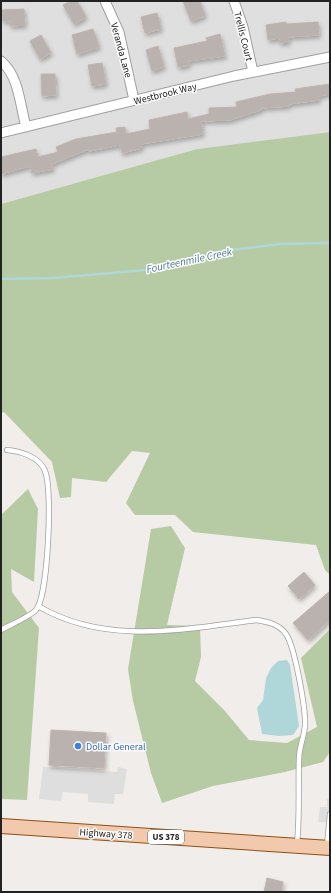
<svg xmlns="http://www.w3.org/2000/svg" width="331" height="893" viewBox="0 0 331 893" font-family="'Source Sans 3',sans-serif">
<style>
.residential{fill:#e0dfdf}
.forest{fill:#b6cba3}
.parking{fill:#dedede}
.water{fill:#afd7d9}
.lines{fill:none;stroke-linecap:round;stroke-linejoin:round}
.stream{stroke:#afd7d9;stroke-width:2.5}
.building{fill:#bab2af;stroke:#c1b3ad;filter:url(#shadow)}
.lane-casing{stroke:#9f9f9f;stroke-width:6}
.street-casing{stroke:#9f9f9f;stroke-width:11}
.primary-casing{stroke:#8e5011;stroke-width:16}
.lane{stroke:#fff;stroke-width:4.5}
.street{stroke:#fff;stroke-width:9}
.primary{stroke:#f2c9ad;stroke-width:14}
.shop-dot{fill:#3f7fe0;stroke:#fff;stroke-width:1.5}
.labels{text-anchor:middle;stroke-width:3;stroke-linejoin:round;paint-order:stroke}
.shield{fill:#fff;stroke:#646464;stroke-width:1}
.shield-label{font-size:9px;font-weight:bold;fill:#222}
.street-label{font-size:10px;fill:#222;stroke:#fff}
.shop-label{font-size:10px;fill:#366cbe;stroke:#fff;text-anchor:start}
.water-label{font-size:11px;font-style:italic;fill:#4d7a91;stroke:#fff}
</style>
<defs>
<filter id="shadow"><feDropShadow dx="1.5" dy="3" stdDeviation="2" flood-color="#0004"/></filter>
</defs>
<rect width="100%" height="100%" fill="#f1edea"/>
<path class="residential" d="M1,1h329v131l-133,17 -196,55z"/>
<path class="forest" d="M330,132v443l-5,-5 -9,-25 -123,-13 -18,-17h-40l-9,-12 24,-50 -18,-2 -26,31 -34,-4 -1,19 -11,1 -8,-36 -48,-50 -3,1v-209l196,-55z
M28,489l10,20 -4,73 -23,-13 1,23 27,36 -12,172 -26,-1v-284z
M171,526l14,22 -18,77 33,1 1,31 -6,24 30,30 24,29 38,3 30,-16 -16,-69 29,-29v123l-7,10 -38,10 -72,14 -51,17 -11,-30 -18,-72 -5,-32 23,-140z"/>
<path class="parking" d="M43,767l74,5 1,-5 9,2 -4,25h-8l-1,10 -26,-2v-8l-25,-2 -2,9 -22,-2z
M327,799h3v23h-12l2,-15h7z"/>
<path class="water" d="M287,660l3,5 9,61 -6,9 -14,1 -17,-2 -5,-26 6,-8 3,-22 5,-10 7,-7z"/>
<g class="lines">
<path class="stream" d="M1,279l52,-1 104,-9 66,-18 57,-7 50,-1"/>
</g>
<path class="building" d="M71,1h6l9,16 -12,7 -11,-19z
M183,1h17l5,15 -14,5z
M24,9l1,16 -14,1 -1,-5h-7l-1,-11z
M157,13l4,16 -16,4 -4,-16z
M286,22v2l32,-2 1,13 -31,2 1,5 -9,1 -1,-5 -11,2 -2,-15z
M93,29l6,18 -22,7 -5,-19z
M220,34l5,22 -37,5 1,4 -11,2 -4,-19 33,-7 -1,-3z
M41,35l10,18 -11,6 -10,-18z
M158,46l6,21 -12,4 -6,-21z
M102,63l4,21 -14,2 -4,-21z
M41,74h14l1,21 -14,1z
M330,84v10l-12,2 1,4 -30,4v2l-28,2v2l-31,10 -29,1 2,13 -62,10 1,4 -20,5 -2,-8 -31,6v-2l-37,15 1,5 -21,4 -2,-7 -29,8v-17l35,-8 2,8 20,-5 -2,-5 20,-8 41,-7 -1,-4 9,-1 1,7 24,-5 -1,-9 38,-8 1,7 21,-5v-6l28,-1 -1,-5 34,-8 26,-2 -1,-3z
M304,572l11,13 -16,14 -11,-13z
M330,591v29l-22,20 -15,-17z
M51,730l55,3 -2,35 -55,-3z
M267,878l16,4 -2,10h-17z"/>
<g class="lines">
<defs>
<path id="lane" d="M38,606c68,40 145,23 219,14 11,2 22,4 29,14 9,13 20,76 19,92 -1,11 -6,22 -6,33 -1,28 1,56 -2,85
M1,630c9,-5 28,-13 35,-20 12,-13 17,-121 9,-139 -5,-14 -25,-20 -38,-21
M327,846l3,-32"/>
<path id="street" d="M105,1l14,31 15,68
M234,1l9,26 10,45
M1,61c18,15 19,44 25,66
M1,133l233,-57 96,-19"/>
<path id="primary" d="M1,826l329,22"/>
</defs>
<use href="#lane" class="lane-casing"/>
<use href="#street" class="street-casing"/>
<use href="#primary" class="primary-casing"/>
<use href="#lane" class="lane"/>
<use href="#street" class="street"/>
<use href="#primary" class="primary"/>
</g>
<circle class="shop-dot" cx="78" cy="746" r="4"/>
<g class="labels">
<rect class="shield" x="148" y="830" width="36" height="14" rx="3"/>
<g class="shield-label">
<text x="166" y="840">US 378</text>
</g>
<g class="street-label">
<text transform="translate(244 36) rotate(76)" y="4">Trellis Court</text>
<text transform="translate(122 50) rotate(75)" y="4">Veranda Lane</text>
<text transform="translate(165 93) rotate(-14)" y="4">Westbrook Way</text>
<text transform="translate(106 833) rotate(4)" y="4">Highway 378</text>
</g>
<g class="shop-label">
<text x="86" y="750">Dollar General</text>
</g>
<g class="water-label">
<text transform="translate(189 260) rotate(-12)" y="4">Fourteenmile Creek</text>
</g>
</g>
<rect width="331" height="893" fill="none" stroke="#222222" stroke-width="4"/>
</svg>
